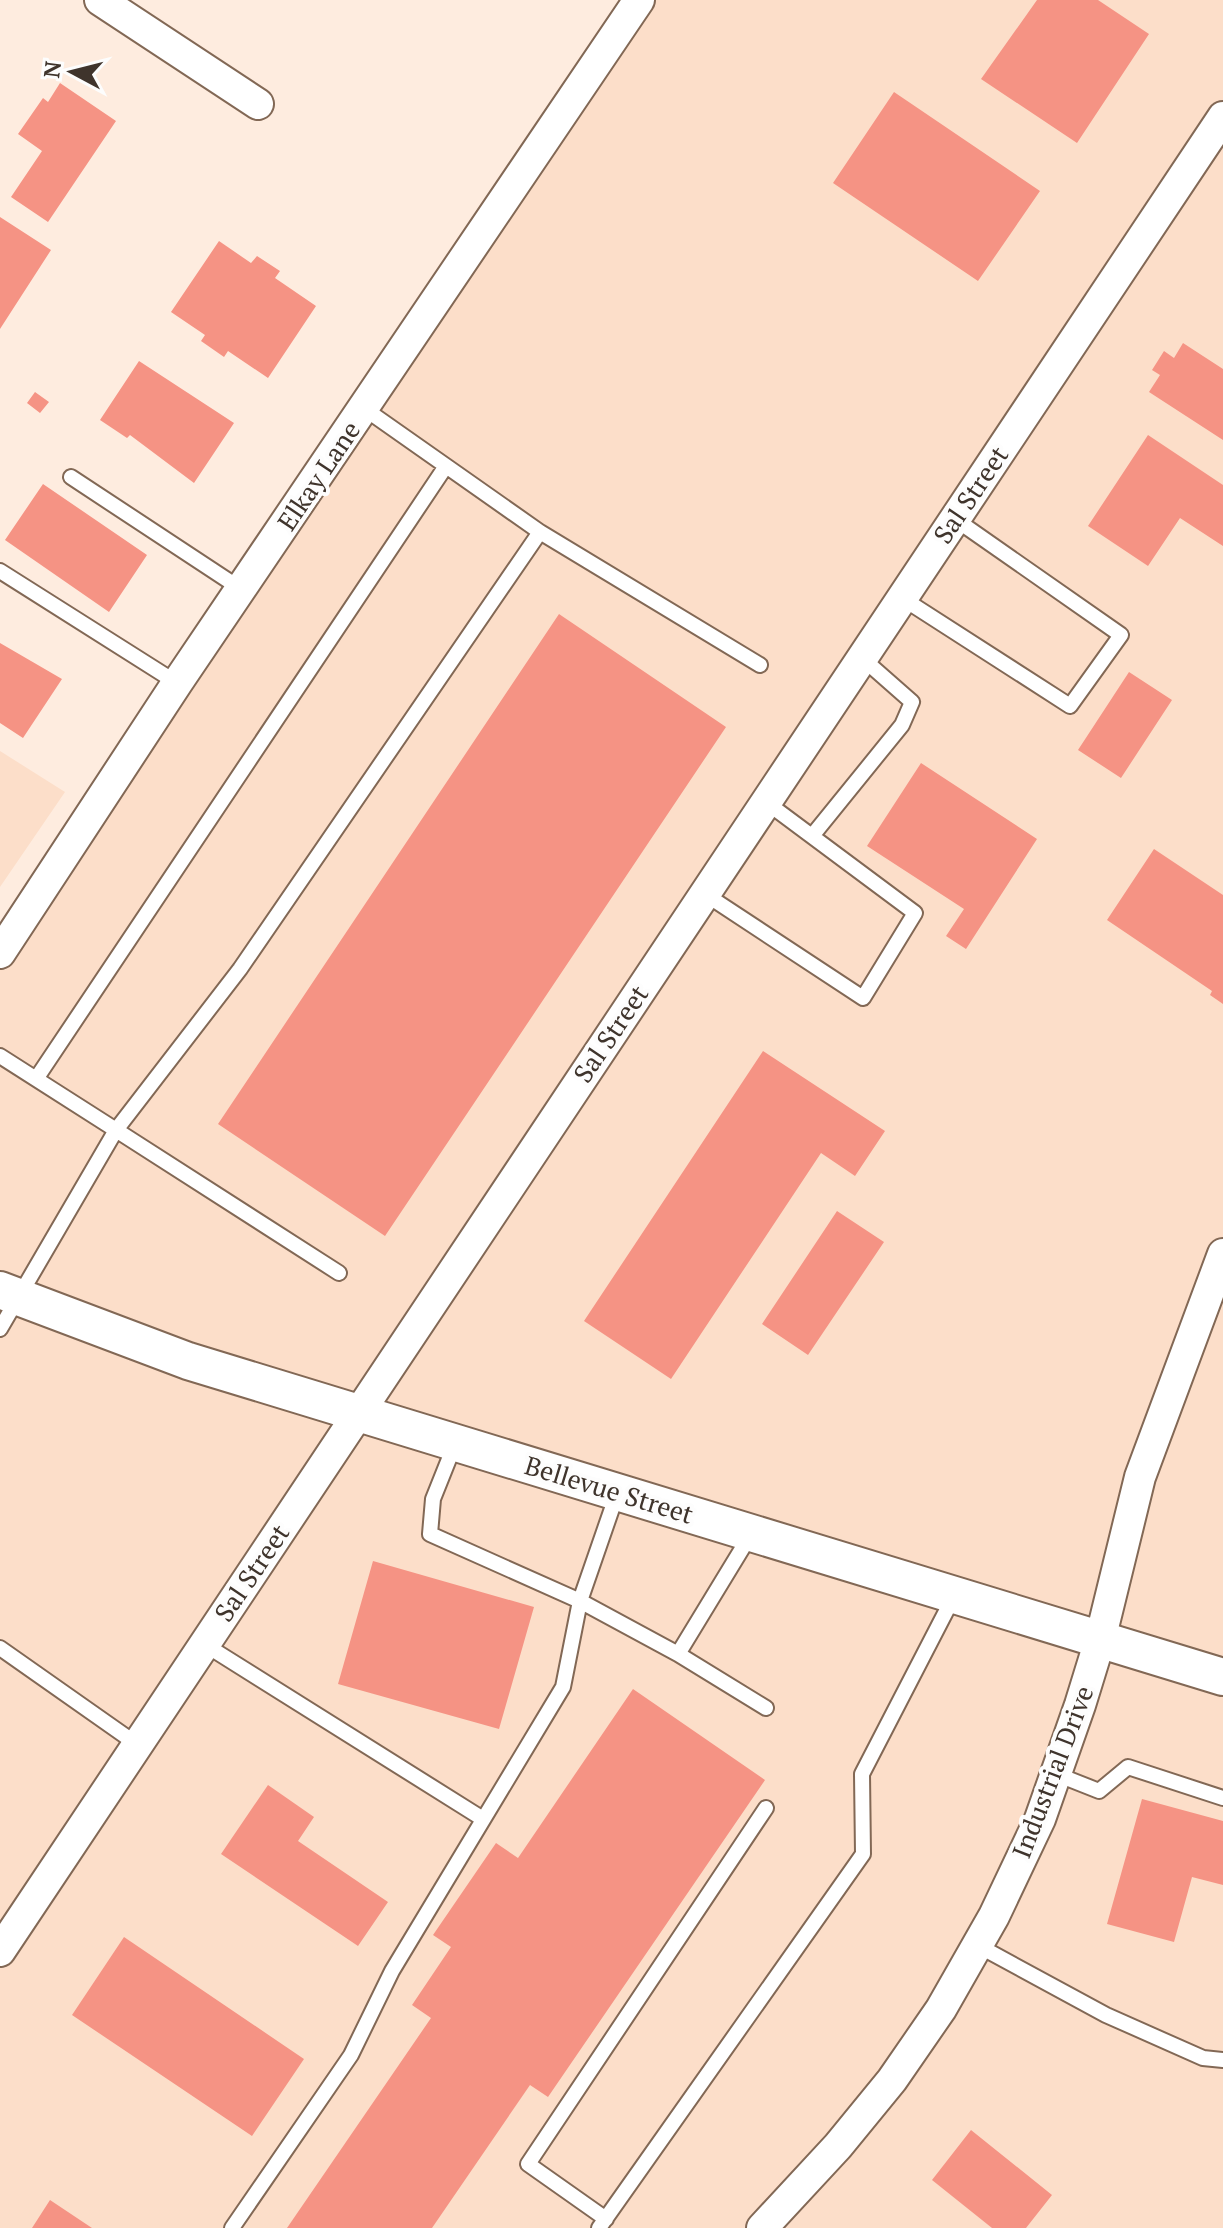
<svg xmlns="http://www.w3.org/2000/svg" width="1223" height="2228" viewBox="0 0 1223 2228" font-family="'PT Serif',serif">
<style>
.built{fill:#fcdec9}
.building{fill:#f59384}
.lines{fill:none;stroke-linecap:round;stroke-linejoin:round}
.service-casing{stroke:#826855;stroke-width:18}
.minor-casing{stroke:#826855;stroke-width:34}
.tertiary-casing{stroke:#826855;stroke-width:40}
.service{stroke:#fff;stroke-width:14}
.minor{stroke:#fff;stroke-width:30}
.tertiary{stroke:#fff;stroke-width:36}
.labels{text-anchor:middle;stroke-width:8;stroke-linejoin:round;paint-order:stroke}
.street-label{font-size:26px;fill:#3f342c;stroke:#fdfdfd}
</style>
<rect width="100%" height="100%" fill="#feecdf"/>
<path class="built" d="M639,0h584v2228h-1223v-1275z
M0,751l65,41 -65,95z"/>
<path class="building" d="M1037,0h61l51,34 -72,109 -96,-64z
M60,83l56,38 -68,101 -37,-25 31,-46 -24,-17 25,-36 5,4z
M894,92l146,99 -62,90 -145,-98z
M0,217l51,33 -51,79z
M219,241l32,22 6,-7 23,15 -5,7 41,28 -48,72 -40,-27 -4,6 -23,-16 4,-6 -34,-23z
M1183,343l40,26v71l-74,-48 11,-17 -8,-5 12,-19 10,7z
M139,361l95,62 -40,60 -64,-48 -3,3 -27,-18z
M35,392l14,10 -9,11 -13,-10z
M1148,435l75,50v61l-43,-28 -32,48 -60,-40z
M43,484l104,71 -38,57 -104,-72z
M559,614l167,113 -341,509 -167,-112z
M0,643l62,36 -39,59 -23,-15z
M1129,672l43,28 -51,78 -43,-28z
M921,763l116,76 -71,110 -20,-13 18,-27 -97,-63z
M1154,849l69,46v109l-13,-9 2,-4 -105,-71z
M763,1051l122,80 -30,45 -34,-23 -150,226 -87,-58z
M837,1211l47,31 -76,113 -46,-31z
M373,1561l161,46 -35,122 -161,-45z
M633,1689l132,91 -217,317 -18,-12 -98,143h-145l144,-210 -19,-13 39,-58 -18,-12 63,-92 22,15z
M268,1785l46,32 -16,24 90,61 -30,44 -137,-92z
M1142,1799l81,22v64l-31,-8 -18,65 -67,-18z
M124,1937l180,122 -52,77 -180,-121z
M971,2130l81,65 -26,33h-34l-60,-48z
M50,2200l42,28h-60z"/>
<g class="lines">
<defs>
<path id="service" d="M71,477l170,112
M540,532l220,133
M0,571l177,112
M902,598l168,108 51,-71 -166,-116
M812,836l90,-111 10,-23 -50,-44
M705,894l158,104 52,-85 -149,-111
M0,1056l116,74 124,-161 300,-437 -175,-123
M36,1079l410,-613
M0,1329l116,-199 223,143
M455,1444l-22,55 -3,35 150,67 37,-107
M751,1534l-73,120 88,54
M204,1644l279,175
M0,1648l138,97
M1056,1774l43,17 29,-24 95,31
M977,1945l129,70 97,43 20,2
M606,2219l-78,-55 238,-356
M232,2228l119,-173 41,-84 171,-284 17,-86 98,53
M599,2228l264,-374 -1,-80 92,-178"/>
<path id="minor" d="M100,0l158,104
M0,953l177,-270 462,-683
M0,1951l1223,-1834
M762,2228l76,-82 54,-66 49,-71 53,-93 46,-97 40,-114 20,-65 40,-163 83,-223"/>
<path id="tertiary" d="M0,1290l188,71 1035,316"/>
</defs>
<use href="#service" class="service-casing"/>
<use href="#minor" class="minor-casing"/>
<use href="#tertiary" class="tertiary-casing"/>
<use href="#service" class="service"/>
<use href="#minor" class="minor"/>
<use href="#tertiary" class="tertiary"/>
</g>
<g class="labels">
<g class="street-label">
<text transform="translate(319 476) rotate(-56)" y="9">Elkay Lane</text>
<text transform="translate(971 495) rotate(-56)" y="9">Sal Street</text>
<text transform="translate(611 1034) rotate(-56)" y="9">Sal Street</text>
<text transform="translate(609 1490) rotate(17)" y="9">Bellevue Street</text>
<text transform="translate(252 1573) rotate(-56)" y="9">Sal Street</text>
<text transform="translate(1053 1772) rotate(-69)" y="9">Industrial Drive</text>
</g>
</g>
<g transform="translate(72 72) rotate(277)" stroke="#fdfdfd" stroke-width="6" paint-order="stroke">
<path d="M0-6L14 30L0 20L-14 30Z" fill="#3f342c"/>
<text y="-12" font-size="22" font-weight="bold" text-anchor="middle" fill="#3f342c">N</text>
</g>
</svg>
